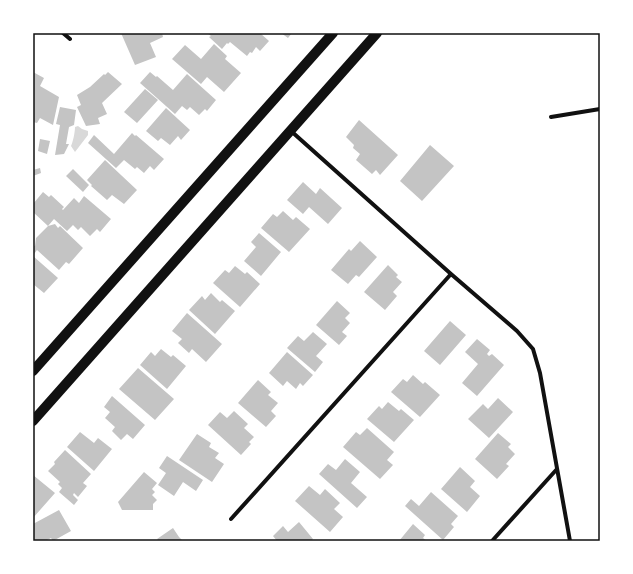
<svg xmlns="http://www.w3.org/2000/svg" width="633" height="574" viewBox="0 0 633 574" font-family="'Fira Sans',sans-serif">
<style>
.water{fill:#d9d9d9}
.building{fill:#c4c4c4}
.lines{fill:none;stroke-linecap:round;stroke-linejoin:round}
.minor{stroke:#111;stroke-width:4}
.primary{stroke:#111;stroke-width:10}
.neatline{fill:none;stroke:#111;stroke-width:1.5}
</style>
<rect width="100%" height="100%" fill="#fff"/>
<path class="water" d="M78,126l4,3 6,2v4l-13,17 -4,-6c2,-4 4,-14 4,-19z"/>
<path class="building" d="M121,33h41l1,4 -13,6 6,14 -21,8z
M207,33h53l9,8 -9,10 -4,-4 -4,6 -2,-1 -3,4 -17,-14 -2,2 -1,-1 -5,6 -13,-12 2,-1z
M281,33h11l-4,5z
M214,44l13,12 -2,3 16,14 -17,19 -17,-15 -6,7 -29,-25 13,-14 16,14z
M33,72l11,6 -4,8 19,11 -6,28 -13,-7 -3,5 -4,-1z
M108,72l14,12 -20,19 5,11 -9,4 2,6 -14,2 -9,-19 4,-2 -4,-10 13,-8 14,-13 1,1z
M150,72l6,5 1,-1 16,14 14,-16 29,26 -9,11 -2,-2 -6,6 -9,-8 -3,3 -5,-4 -7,8 -35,-31z
M145,89l13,11 -21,23 -13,-11z
M60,107l16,3 -2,15 -5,2 -3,17h3l-5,10 -9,1 5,-30 -4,-1z
M166,108l24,22 -9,10 -3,-4 -8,9 -9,-7 -3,3 -12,-10z
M359,120l39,35 -18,20 -4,-5 -4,4 -16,-14 4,-6 -7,-6 1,-3 -8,-8z
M132,133l3,3 1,-1 28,24 -10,11 -4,-4 -6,7 -7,-6 -2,2 -11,-9 -8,8 -28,-25 6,-8 20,19z
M40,139l10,2 -3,13 -9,-3z
M430,145l24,21 -32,35 -22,-20z
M105,160l32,30 -13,14 -12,-9 -5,5 -16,-14 1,-1 -5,-5z
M40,168l1,5 -8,3v-6z
M73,169l16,16 -6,7 -17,-16z
M303,182l13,12 4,-6 22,20 -14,16 -19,-17 -6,7 -16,-14z
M43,192l6,5 2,-2 13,12 -2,2 1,1 11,-12 5,5 5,-7 27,23 -11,13 -3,-3 -7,7 -9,-9 -3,3 -5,-5 -6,6 -13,-12 -6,7 -15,-14v-8z
M283,211l10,9 3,-3 14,12 -21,23 -28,-24 12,-14 4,3z
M55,224l3,4 2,-2 23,22 -14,16 -3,-2 -7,8 -22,-20 -3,4 -1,-1v-8l2,1 1,-8 12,-12z
M259,233l22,19 -20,24 -17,-15 12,-14 -5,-5z
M360,241l17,16 -18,20 -3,-2 -8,9 -17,-14 18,-21 2,2z
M33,256l25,22 -14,15 -11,-9z
M388,265l10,10 -2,2 6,5 -9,10 4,4 -12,14 -21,-18z
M235,266l10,8 2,-2 13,12 -20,23 -27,-24 12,-13 4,3z
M211,293l9,9 2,-2 13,11 -20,23 -26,-24 13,-14 3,4z
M337,301l13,12 -5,5 5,5 -8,9 5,4 -8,9 -23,-20z
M187,313l35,31 -16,18 -14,-13 -3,4 -11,-10 4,-4 -10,-8z
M450,321l16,14 -26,30 -16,-14z
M313,332l14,12 -11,12 7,6 -8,10 -28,-24 11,-12 6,5z
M477,339l13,11 -3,4 2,2 3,-2 12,11 -27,31 -15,-13 16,-19 -13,-12z
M161,349l10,8 2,-2 13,11 -19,23 -27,-24 11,-13 4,4z
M287,352l26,23 -10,11 -3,-3 -4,6 -9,-8 -4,5 -14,-13z
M138,368l36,31 -19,21 -36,-31z
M413,375l10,9 2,-2 15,13 -20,22 -29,-25 12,-13 4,3z
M258,380l13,12 -3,3 10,8 -7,8 5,5 -10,11 -28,-24z
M112,396l33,29 -12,14 -6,-5 -6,6 -9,-9 3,-4 -10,-9 5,-6 -6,-5z
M498,398l15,14 -24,26 -21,-19 15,-15 5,5z
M388,402l11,9 2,-2 13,11 -20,22 -27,-23 12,-13 3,3z
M234,411l14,13 -4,4 10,9 -5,5 2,2 -10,11 -33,-30 12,-13 7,6z
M367,428l27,24 -7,8 6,5 -13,14 -37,-32 13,-15 4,3z
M80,432l14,11 4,-5 14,11 -18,22 -27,-24z
M498,433l13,11 -3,3 7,7 -9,10 3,2 -12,13 -22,-20z
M197,434l14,9 -2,4 10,6 -4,5 9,6 -12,18 -33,-22z
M65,450l26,24 -8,9 4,3 -9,11 -4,-4 -1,2 5,5 -4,5 -15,-13 3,-4 -4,-4 2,-2 -12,-11 7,-7 -1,-2z
M167,456l36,24 -7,11 -13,-9 -9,14 -16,-11 8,-12 -7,-5z
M345,459l15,13 -9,11 16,14 -10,11 -38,-34 9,-10 8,6z
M460,467l15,14 -5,6 10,9 -13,16 -26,-23z
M144,472l13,11 -5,6 3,3 -3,3 5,5 -4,4v6h-31l-4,-8z
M33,475l22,18 -22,25z
M309,486l11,9 5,-6 15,14 -6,6 9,8 -13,15 -35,-31z
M431,492l27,24 -7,8 3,3 -11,13 -38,-34 6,-7 8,7z
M59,510l12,21 -18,10 -2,-3 -6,3h-12v-17z
M299,522l14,17 -2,2h-34l-4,-5 10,-10 5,6z
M413,524l12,11 -2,3 4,3h-28z
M173,528l6,9 4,4h-24l-2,-2z"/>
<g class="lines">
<path class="minor" d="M63,33l7,6
M551,117l49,-8
M291,131l160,143 66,57 16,18 7,24 30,168
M231,519l220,-245
M492,541l65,-72"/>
<path class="primary" d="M33,371l300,-338
M33,421l344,-388"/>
</g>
<rect width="633" height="574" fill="none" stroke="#ffffff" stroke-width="68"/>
<rect x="34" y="34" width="565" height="506" class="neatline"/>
</svg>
